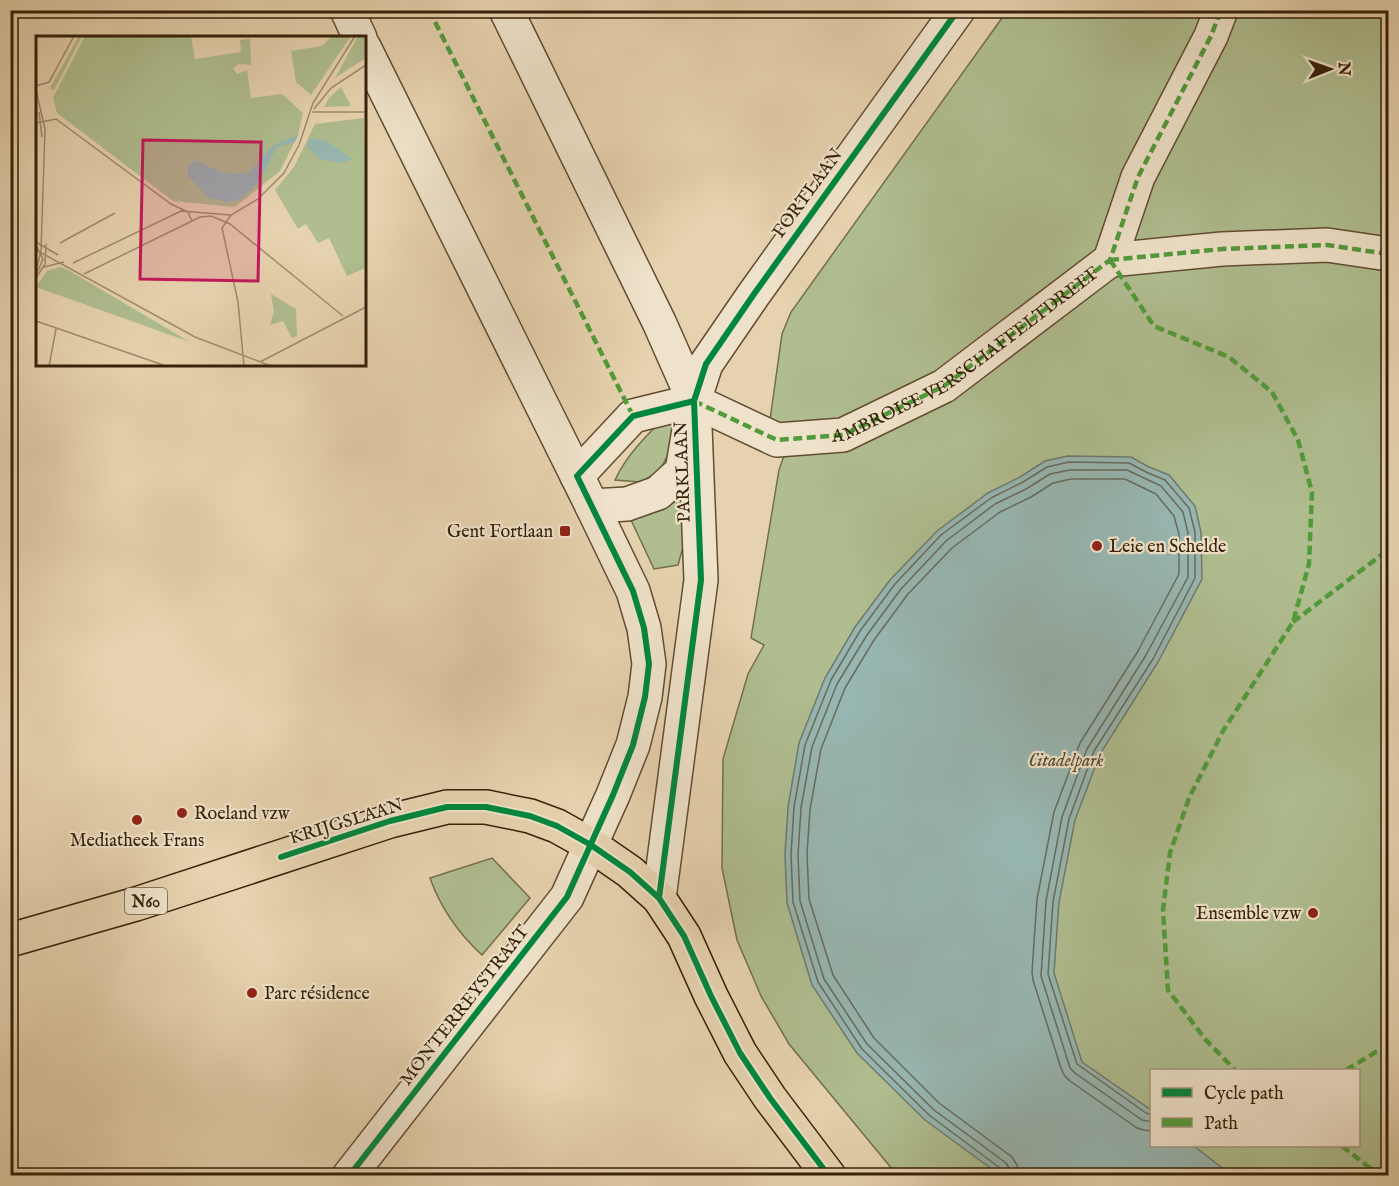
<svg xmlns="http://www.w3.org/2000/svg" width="1399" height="1186" viewBox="0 0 1399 1186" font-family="'IM FELL English',serif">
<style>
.green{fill:#afbd8f;stroke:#726f4c;stroke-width:1.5;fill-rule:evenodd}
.water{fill:#97b6b1;stroke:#707a6e;stroke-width:1.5}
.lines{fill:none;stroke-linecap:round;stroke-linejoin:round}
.shore{stroke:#666c5d;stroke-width:1.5}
.street-casing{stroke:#624d32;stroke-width:36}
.primary-casing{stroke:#362109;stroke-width:36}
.street{stroke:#efe2ca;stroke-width:33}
.primary{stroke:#e6d2ae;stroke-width:33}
.quiet{stroke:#519b3b;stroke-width:4.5;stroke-dasharray:9 4.5;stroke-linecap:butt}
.cycleway-casing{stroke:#efe2ca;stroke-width:10}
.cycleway{stroke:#00873e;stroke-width:6}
.poi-dot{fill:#8f2418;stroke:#efe2ca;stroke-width:2}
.labels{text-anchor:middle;stroke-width:4.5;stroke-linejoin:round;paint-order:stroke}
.shield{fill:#efe2ca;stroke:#6e5b43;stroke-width:1.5}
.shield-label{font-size:16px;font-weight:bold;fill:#362109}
.street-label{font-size:18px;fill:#362109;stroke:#efe2ca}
.poi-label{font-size:18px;fill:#362109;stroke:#efe2ca;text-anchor:start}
.park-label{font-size:18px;font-style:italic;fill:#54482a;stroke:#efe2ca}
.inset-road{fill:none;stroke:#a08b6c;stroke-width:1.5}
.view{fill:#c2185b;fill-opacity:0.15;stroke:#c2185b;stroke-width:3}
.inset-edge{fill:none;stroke:#362109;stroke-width:3}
</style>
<rect width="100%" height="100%" fill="#e6d2ae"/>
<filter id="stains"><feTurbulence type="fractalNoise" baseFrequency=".00333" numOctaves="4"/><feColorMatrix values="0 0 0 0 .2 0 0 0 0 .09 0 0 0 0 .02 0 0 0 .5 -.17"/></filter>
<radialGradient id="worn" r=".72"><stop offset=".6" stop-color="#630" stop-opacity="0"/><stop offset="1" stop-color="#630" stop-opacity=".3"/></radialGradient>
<path class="green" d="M1007,11h381v1164h-491l-108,-131 -28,-48 -24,-56 -15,-72 1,-109 25,-85 16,-29 -13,-7 28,-168 15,-43 -24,-7 12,-86 9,-22zM1152,1070h206v76h-206z
M669,413l3,2 4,24 -17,33 -19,10 -25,-2c12,-26 34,-47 54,-67z
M686,494l-1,46 -7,25 -24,4 -23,-49 33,-11z
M492,858l38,40 -48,57c-24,-22 -41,-46 -52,-77z"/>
<path class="water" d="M1068,456l63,1 18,10 20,8 26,31 6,26 1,47 -44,83 -58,92 -25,66 -16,82 -5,71 28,89 69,48 1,36h42l37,29h-231l-75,-55 -68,-67 -45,-68 -25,-82 -2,-49 3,-47 11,-64 26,-65 30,-51 35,-47 47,-49 51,-38 32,-16 25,-16z"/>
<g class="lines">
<path class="shore" d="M1002,1176v-5l-2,-3 -71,-53 -67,-66 -44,-67 -25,-80 -2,-47 3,-48 11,-62 26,-65 29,-49 35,-47 46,-49 50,-37 32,-16 24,-15 22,-5 60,1 17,9 19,8 24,28 6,24v46l-42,81 -59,92 -25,68 -16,83 -5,72 29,90 69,49 6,2
M1010,1176l-1,-8 -3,-5 -72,-53 -67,-66 -43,-65 -24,-78 -2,-46 3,-47 11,-61 25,-63 30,-49 34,-46 45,-48 49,-37 31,-15 24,-15 20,-4h57l34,16 22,26 5,21v44l-42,78 -59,94 -25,68 -16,84 -5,75 29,92 5,5 67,47 10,2
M1019,1176l-2,-11 -5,-8 -73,-54 -65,-65 -41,-63 -24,-76 -2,-45 3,-45 11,-60 24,-61 29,-48 34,-46 44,-46 48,-36 31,-15 22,-14 18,-4h54l31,15 18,22 5,18v40l-41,77 -58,92 -26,69 -17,87 -5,73 1,8 28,88 3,7 6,6 67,47 7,2 8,1"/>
<defs>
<g id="street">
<path d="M347,10l13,28"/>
<path d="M506,10l153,312 35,79 7,179 -42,318"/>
<path d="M1110,260l112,-11 105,-4 61,9"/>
<path id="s1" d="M694,401l83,39 66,-5 101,-49 166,-126 28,-83 73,-141 10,-26"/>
<path d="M577,476l56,-60 61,-15"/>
<path d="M592,506l35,-2 31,-11 24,-22 12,-70 12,-37 48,-70 204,-284"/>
<path d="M349,1176l218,-279 46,-102 20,-50 12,-48 4,-33 -5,-36 -11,-37 -41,-85 -228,-459"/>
</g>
<path id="primary" d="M10,940l126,-36 254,-83 57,-14h39l44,9 27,10 34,19 39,27 29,26 25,38 27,60 29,57 30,45 59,78"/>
</defs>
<use href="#street" class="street-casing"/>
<use href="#primary" class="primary-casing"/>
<use href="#street" class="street"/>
<use href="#primary" class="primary"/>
<path class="quiet" d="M429,10l204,406
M1110,260l44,66 75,31 43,35 26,48 14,52 -3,72 -16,58 -70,109 -34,67 -19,55 -7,57 5,80 37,49 30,31
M1110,260l112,-11 105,-4 61,9
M694,401l83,39 66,-5 101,-49 166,-126 28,-83 73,-141 10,-26
M1293,622l95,-72
M1346,1070l30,-18 12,-3
M1342,1146l28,22 4,8
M1370,1168l17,8"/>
<defs>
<path id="cycleway" d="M281,857l109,-36 57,-14h39l44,9 27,10 34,19 39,27 29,26 25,38 27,60 29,57 30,45 59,78
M659,898l42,-318 -7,-179 12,-37 48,-70 204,-284
M349,1176l218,-279 46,-102 20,-50 12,-48 4,-33 -5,-36 -11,-37 -56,-115 56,-60 61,-15"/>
</defs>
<use href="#cycleway" class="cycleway-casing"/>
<use href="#cycleway" class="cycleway"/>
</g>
<g class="poi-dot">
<rect x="559" y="525" width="12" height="12" rx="3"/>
<circle cx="1097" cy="546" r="6"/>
<circle cx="182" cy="813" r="6"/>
<circle cx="137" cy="820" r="6"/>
<circle cx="1313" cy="913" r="6"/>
<circle cx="252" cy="993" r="6"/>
</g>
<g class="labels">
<rect class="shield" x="125" y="888" width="42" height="26" rx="4.5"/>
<g class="shield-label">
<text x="146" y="907">N60</text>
</g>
<g class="street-label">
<text transform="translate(807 193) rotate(-54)" y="6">FORTLAAN</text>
<text dy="6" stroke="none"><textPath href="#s1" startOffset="304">AMBROISE VERSCHAFFELTDREEF</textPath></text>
<text transform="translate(682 472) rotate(-92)" y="6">PARKLAAN</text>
<text transform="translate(346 821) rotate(-17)" y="6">KRIJGSLAAN</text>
<text transform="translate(464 1005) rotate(-52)" y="6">MONTERREYSTRAAT</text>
</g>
<g class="poi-label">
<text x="553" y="537" text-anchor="end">Gent Fortlaan</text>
<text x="1109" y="552">Leie en Schelde</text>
<text x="194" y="819">Roeland vzw</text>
<text x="137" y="846" text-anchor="middle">Mediatheek Frans</text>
<text x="1301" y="919" text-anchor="end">Ensemble vzw</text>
<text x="264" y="999">Parc résidence</text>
</g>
<g class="park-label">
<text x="1066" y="766">Citadelpark</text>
</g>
</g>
<g transform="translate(36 36)">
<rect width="330" height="330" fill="#e6d2ae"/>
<path d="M43,0h3l-28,54 -4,-2zM49,0h106l4,23 46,-7 -1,-12 10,-1 1,26 -12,-1 -6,4 4,6 10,-4 4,28 31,-4 21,19 -5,22 -18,36 -45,36 -62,-6 -116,-88 -4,-15zM296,0h19l-40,59 -15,-13 -5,-31 31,-5zM322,0h7l1,22 -31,20zM305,51l10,19 -27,1 5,-9zM328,82l2,150 -19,8 -18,-38 -11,5 -12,-19 -8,5 -23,-39 19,-23 21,-43zM24,231l8,3 122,72 -154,-55 11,-16zM235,258l25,15 1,27 -5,2 -9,-17 -13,4 4,-13z" fill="#afbd8f"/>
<path d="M262,99l-3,7 -18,5 -17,33 -20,20 -13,2 -18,-4 -21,-22v-9l7,-7 29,13h24l24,-27zM274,102l17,3 25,18 -10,4 -22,-4 -13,-13z" fill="#97b6b1"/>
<path class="inset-road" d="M0,50l13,-4 25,-46M0,54l9,39 -4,122 -5,20M278,73l17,-21 35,-23M3,76l3,25M276,76h54M0,87l20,-4 115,85 17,8 4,9M0,206l22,13M24,207l55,-30M0,209l7,14 -7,16M0,214l159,87 76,29M37,227l108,-52 50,4M8,231l20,-5M48,238l116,-57 11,-1 19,8 113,92M0,242l9,-14 1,-20M0,285l130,45M224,326l106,-55M13,330l7,-37M208,330l-6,-64 -16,-74 9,-13 27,-16 26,-26 15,-28 14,-42 42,-67"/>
<path class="view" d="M107,104l118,2 -3,139 -118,-2z"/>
<rect width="330" height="330" class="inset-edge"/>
</g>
<rect width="1399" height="1186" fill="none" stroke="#e6d2ae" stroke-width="36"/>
<rect x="12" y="12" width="1375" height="1162" fill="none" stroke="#362109" stroke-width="3"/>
<rect x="18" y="18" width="1363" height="1150" fill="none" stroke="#362109" stroke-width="1.5"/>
<rect x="1150" y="1069" width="210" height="78" fill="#efe2ca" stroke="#a5957d" stroke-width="1.5"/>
<rect x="1162" y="1088" width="30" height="9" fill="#00873e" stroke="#a5957d" stroke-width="1.5"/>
<text x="1204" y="1099" font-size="18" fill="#362109">Cycle path</text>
<rect x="1162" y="1118" width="30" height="9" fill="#519b3b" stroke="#a5957d" stroke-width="1.5"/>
<text x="1204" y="1129" font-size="18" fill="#362109">Path</text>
<g transform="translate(1330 69) rotate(89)" stroke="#efe2ca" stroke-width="4.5" paint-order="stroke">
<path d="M0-4.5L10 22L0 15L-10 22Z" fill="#362109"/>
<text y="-9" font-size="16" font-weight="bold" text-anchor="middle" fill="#362109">N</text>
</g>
<rect width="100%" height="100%" filter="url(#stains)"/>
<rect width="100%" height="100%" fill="url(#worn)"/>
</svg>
